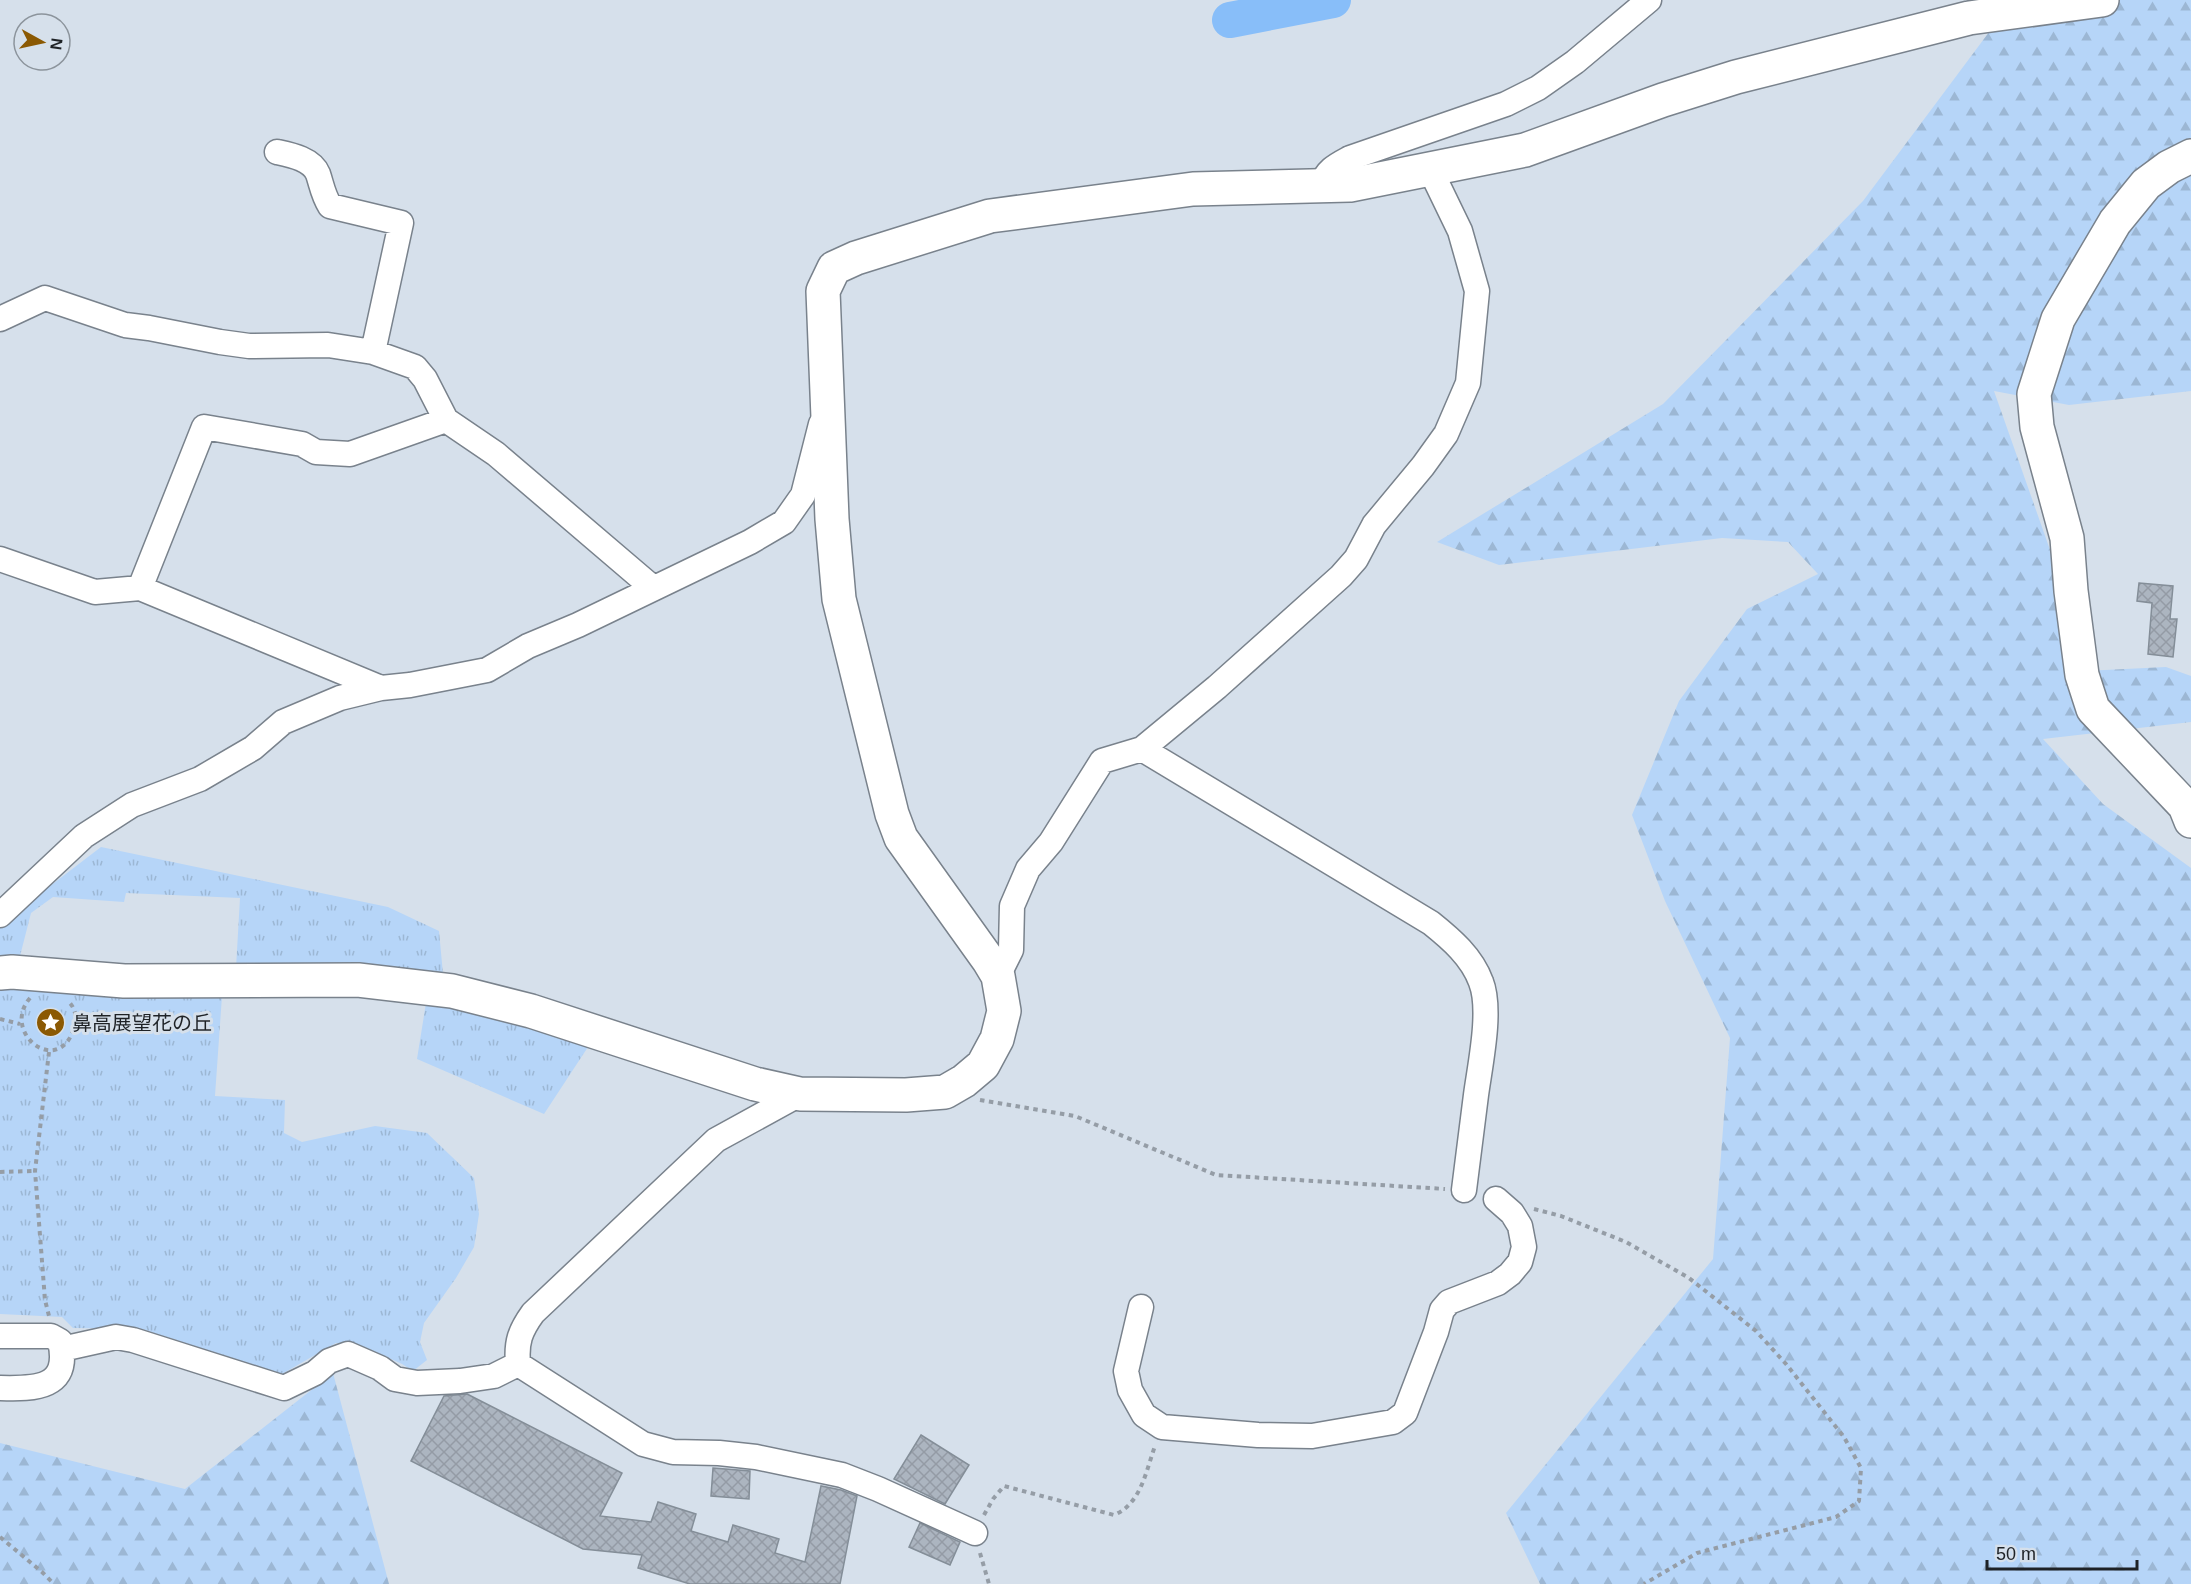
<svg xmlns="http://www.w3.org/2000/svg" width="2191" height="1584" viewBox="0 0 2191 1584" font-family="Arial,'Noto Sans JP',sans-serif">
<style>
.grass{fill:url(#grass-tufts)}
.forest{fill:url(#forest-firs)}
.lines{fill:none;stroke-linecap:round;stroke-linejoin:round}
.river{stroke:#88bef9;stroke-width:36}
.building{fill:url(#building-cross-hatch);stroke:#848e98;stroke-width:1.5}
.street-casing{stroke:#79828c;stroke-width:27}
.secondary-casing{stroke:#79828c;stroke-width:36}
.path{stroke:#959da6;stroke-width:4;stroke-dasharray:4.5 4.5;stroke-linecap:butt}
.street{stroke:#fff;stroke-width:24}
.secondary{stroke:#fff;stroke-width:33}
.labels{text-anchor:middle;stroke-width:6;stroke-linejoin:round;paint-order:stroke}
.poi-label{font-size:20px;fill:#1e2226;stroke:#d6e0eb;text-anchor:start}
</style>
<defs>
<pattern id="grass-tufts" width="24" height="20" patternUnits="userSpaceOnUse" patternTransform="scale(1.5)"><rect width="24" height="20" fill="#b6d5f8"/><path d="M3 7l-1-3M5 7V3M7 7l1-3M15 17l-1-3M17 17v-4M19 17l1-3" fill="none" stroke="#9cb7d4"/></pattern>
<pattern id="forest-firs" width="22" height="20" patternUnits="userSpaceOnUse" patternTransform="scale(1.5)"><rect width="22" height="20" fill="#b6d5f8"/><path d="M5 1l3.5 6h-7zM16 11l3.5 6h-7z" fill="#9cb7d4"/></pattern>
<pattern id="building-cross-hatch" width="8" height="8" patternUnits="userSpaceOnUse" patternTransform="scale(1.5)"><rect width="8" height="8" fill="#acb5c0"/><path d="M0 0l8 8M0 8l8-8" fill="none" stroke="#949ba5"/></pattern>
</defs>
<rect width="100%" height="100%" fill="#d6e0eb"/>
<path class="grass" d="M101,847l287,60 51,24 4,43 -207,-6 4,-70 -114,-5 -2,9 -71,-5 -22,16 -12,47 -19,-1v-32l33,-28z
M0,986l222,10 -7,100 70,4 -1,33 18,9 73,-16 52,7 47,45 5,36 -5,33 -18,31 -32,45 -4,19 7,18 -14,11 -11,-7 -42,-19 -24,-2 -54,31 -140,-45 -69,-1 -11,-11 -62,-3z
M426,1003l60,11 102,33 -44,67 -127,-55z"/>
<path class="forest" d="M2013,0h178v391l-122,14 -75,-14 67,190 3,91 102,-5 25,9v46l-148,17 60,65 88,64v716h-651l-34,-71 207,-254 17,-221 -65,-137 -33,-86 47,-114 68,-92 71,-35 -30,-32 -66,-4 -223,27 -62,-23 226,-138 200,-203z
M333,1373l56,211h-389v-141l185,46z"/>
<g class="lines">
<path class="river" d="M1230,20l103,-20"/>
</g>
<path class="building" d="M2139,583l34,3 -3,33h7l-4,38 -25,-3 4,-51 -15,-2z
M467,1394l155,79 -22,43 51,6 7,-20 38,12 -5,17 37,11 5,-17 46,14 -4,14 30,9 16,-76 20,4 16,6 -17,88h-150l-52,-16 4,-13 -59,-6 -172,-88 33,-65z
M921,1435l48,30 -24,39 -51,-25z
M713,1468l37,3 -1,28 -38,-3z
M920,1523l40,19 -10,23 -41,-18z"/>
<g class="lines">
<defs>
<path id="street" d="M277,152c14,3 35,7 41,22 4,12 5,21 12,32l71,17 -28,129
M1322,185c4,-15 15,-20 28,-27l156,-54 32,-16 37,-26 74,-62
M0,319l45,-21 80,27 24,3 71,14 29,4 79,-1 45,7 42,15 10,12 21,41 50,34 157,134
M0,559l95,33 45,-4 241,100
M140,588l64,-161 98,17 14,8 34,2 96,-34
M1142,749l289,174c20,16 41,34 50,59 11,28 -1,83 -5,113 -4,32 -8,64 -12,95
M0,915l84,-79 48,-31 68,-26 53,-31 30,-26 57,-24 41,-10 29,-3 77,-15 41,-24 50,-21 172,-83 34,-20 19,-27 18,-71
M998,976l13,-26 1,-44 16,-37 23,-27 51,-81 40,-12 75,-62 124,-111 15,-17 18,-34 49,-59 23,-32 22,-51 9,-92 -17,-60 -30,-62
M800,1094l-84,46 -183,173c-13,18 -17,29 -15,51l125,80 30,8 46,1 37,4 86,18 36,14 97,44
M1141,1307l-15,64 4,19 14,25 18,12 96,8 54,1 81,-14 12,-9 31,-81 6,-22 7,-8 49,-19 12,-9 10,-12 4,-15 -4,-21 -8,-13 -16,-14
M0,1336h51l9,5c11,48 -25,48 -60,47
M62,1349l54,-12 17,3 151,48 31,-15 14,-12 19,-7 32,14 15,11 22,4 43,-2 34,-5 24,-12"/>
<path id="secondary" d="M2191,156l-22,11 -23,17 -31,38 -57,97 -24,75 3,33 30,111 4,53 11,84 11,34 92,97 6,15
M0,973l12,-1 112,9 234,-1 94,11 79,20 224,73 45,10 106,1 39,-3 19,-11 19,-16 14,-26 7,-28 -6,-35 -9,-15 -88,-123 -9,-24 -53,-215 -7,-80 -9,-228 11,-23 22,-10 134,-42 203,-27 157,-4 175,-35 138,-50 73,-23 233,-59 133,-18"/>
</defs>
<use href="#street" class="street-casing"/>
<use href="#secondary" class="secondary-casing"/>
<path class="path" d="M30,998c-30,35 29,80 44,30 3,-9 2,-19 -5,-26
M0,1019l20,5
M49,1052l-14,119 10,129 4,16
M980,1100l95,16 141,59 229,14
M0,1172l35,-1
M1534,1209l27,7 65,26 63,36 67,53 30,33 58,73 17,31 -2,33 -23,16 -139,36 -53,31
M984,1515l9,-16 11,-13 110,29c27,-11 32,-44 41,-69
M0,1537l42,35 12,12
M980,1553l9,31"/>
<use href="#street" class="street"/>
<use href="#secondary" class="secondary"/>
</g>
<defs>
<symbol id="sight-disc" viewBox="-11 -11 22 22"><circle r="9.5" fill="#8b5903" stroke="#d6e0eb"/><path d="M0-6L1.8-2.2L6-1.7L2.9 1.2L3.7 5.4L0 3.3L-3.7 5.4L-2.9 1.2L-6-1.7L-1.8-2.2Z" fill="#fff"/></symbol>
</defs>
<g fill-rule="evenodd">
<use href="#sight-disc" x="34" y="1006" width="33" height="33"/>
</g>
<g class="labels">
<g class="poi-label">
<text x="72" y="1030">鼻高展望花の丘</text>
</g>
</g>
<g transform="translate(42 42) rotate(98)"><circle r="28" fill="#d6e0eb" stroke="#8c949c" stroke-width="1.5"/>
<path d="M0-4.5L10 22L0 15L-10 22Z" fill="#8b5903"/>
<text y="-9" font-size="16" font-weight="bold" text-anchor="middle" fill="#1e2226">N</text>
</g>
<path d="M1987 1560v9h150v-9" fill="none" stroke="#1e2226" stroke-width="3"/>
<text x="1996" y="1560" font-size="18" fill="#1e2226" stroke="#d6e0eb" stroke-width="4.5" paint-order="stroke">50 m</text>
</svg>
